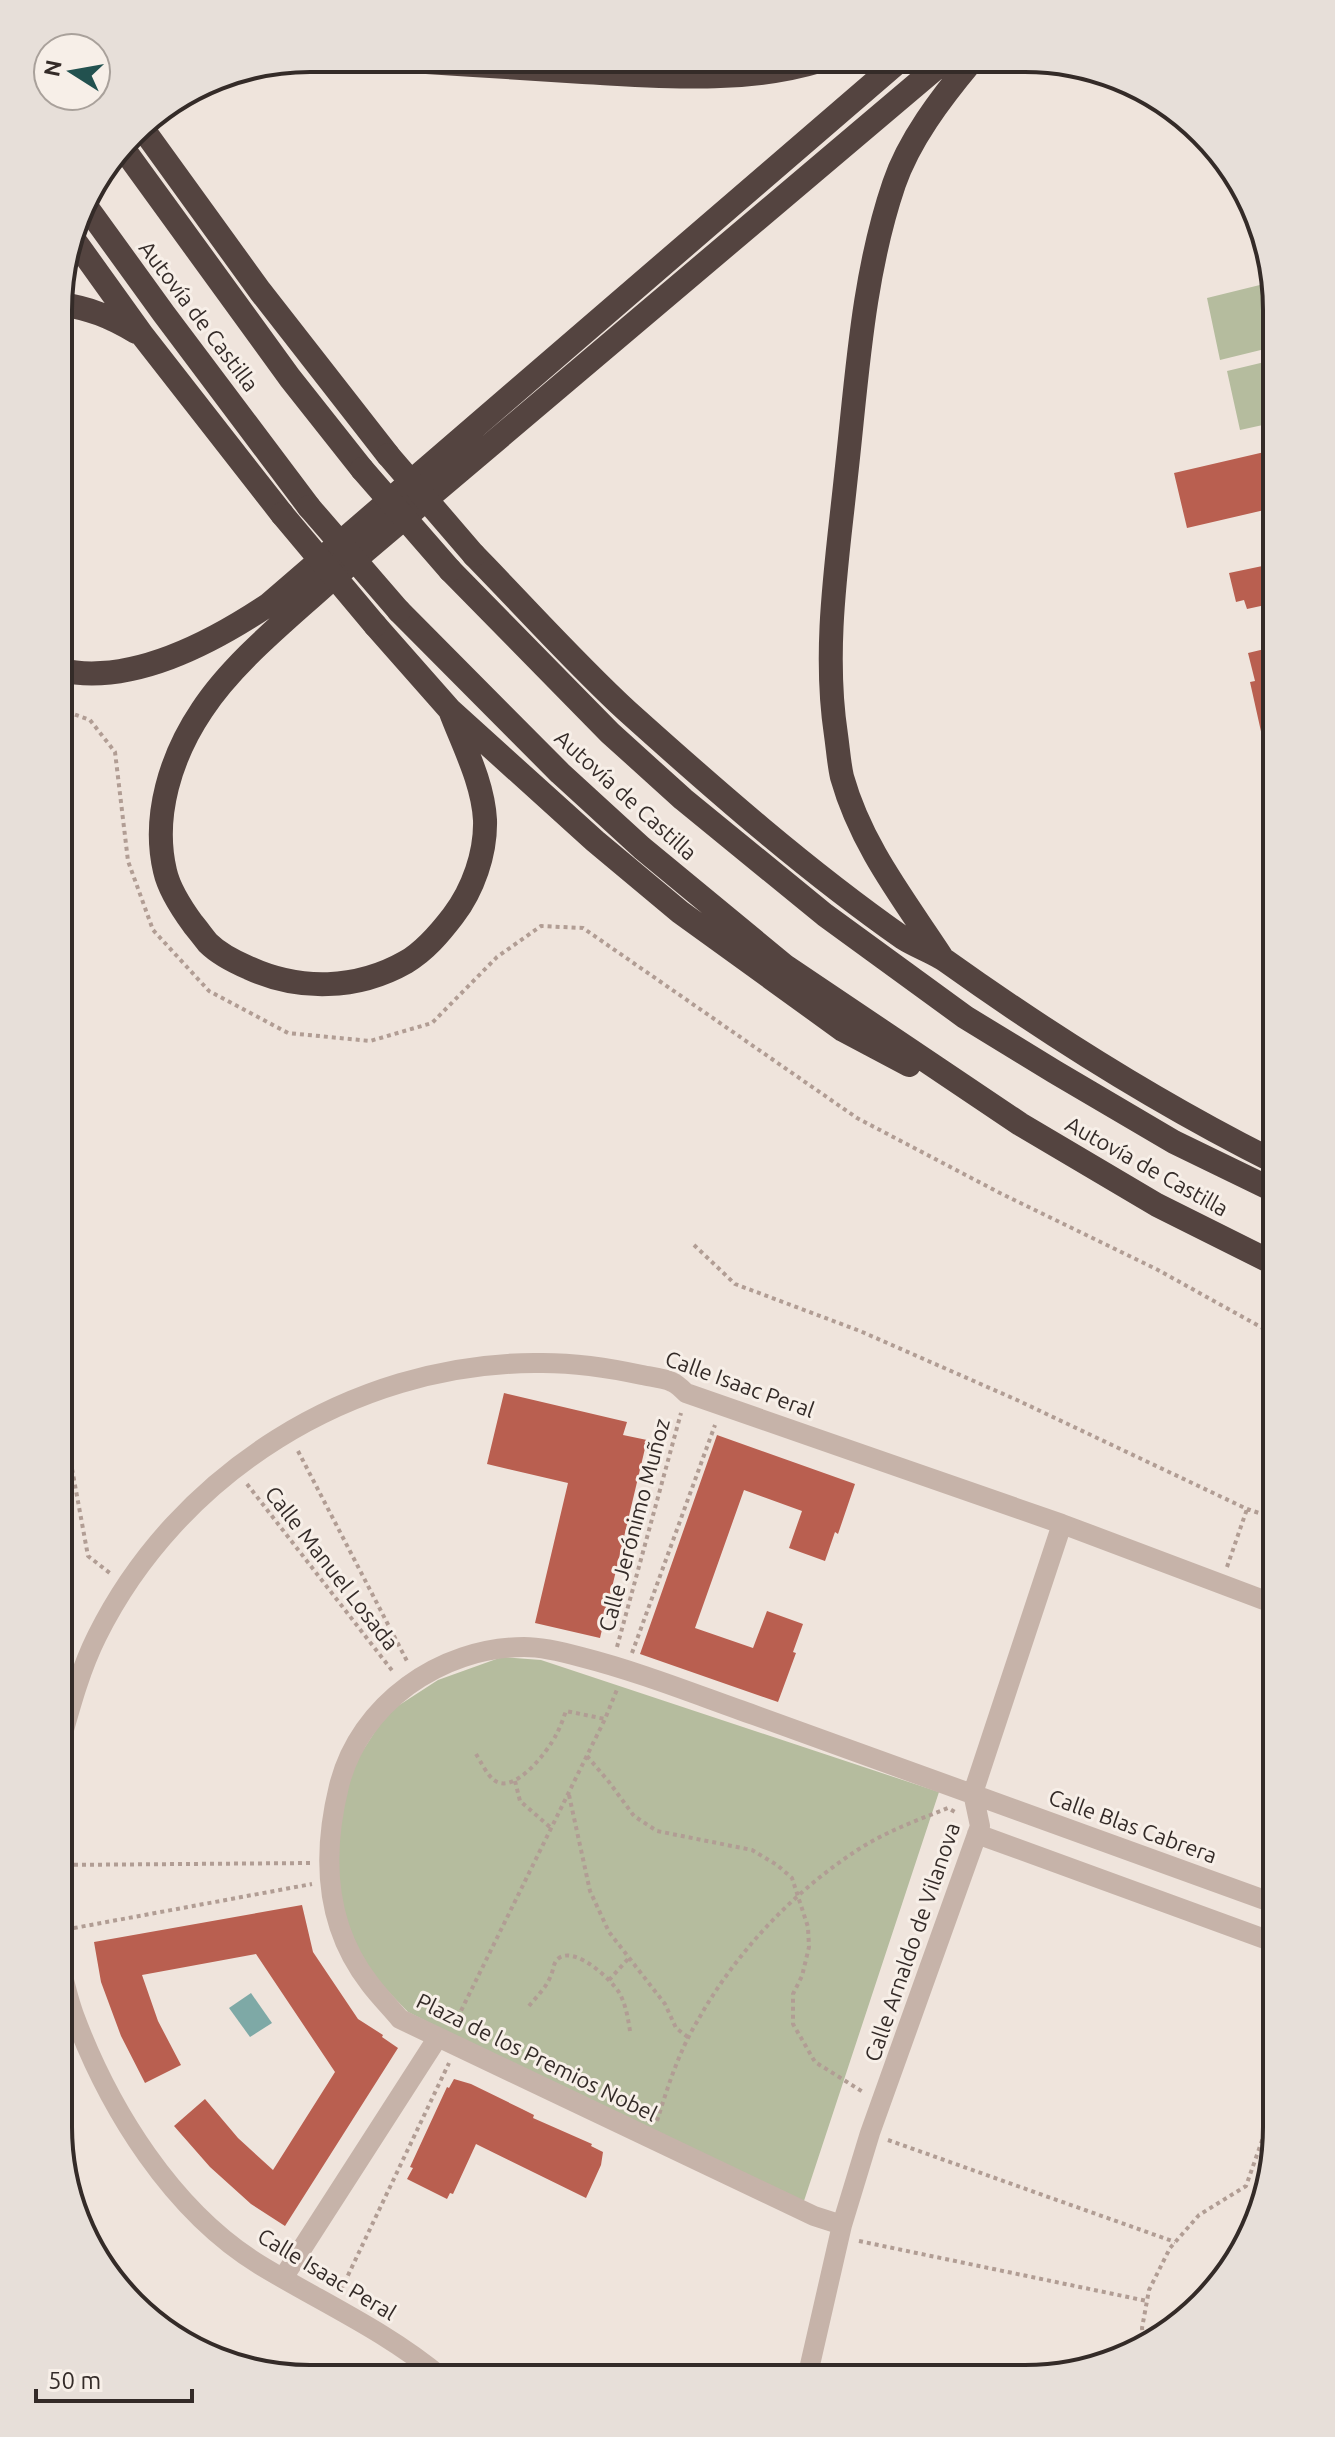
<svg xmlns="http://www.w3.org/2000/svg" width="1335" height="2437" viewBox="0 0 1335 2437" font-family="Ubuntu,sans-serif">
<style>
.green{fill:#b5bc9e}
.water{fill:#7ea9a6}
.building{fill:#b95f50}
.lines{fill:none;stroke-linecap:round;stroke-linejoin:round}
.path{stroke:#b19d94;stroke-width:4;stroke-dasharray:4 4;stroke-linecap:butt}
.minor{stroke:#c6b3a9;stroke-width:20}
.highway{stroke:#544440;stroke-width:24}
.highway-bridge{stroke:#544440;stroke-width:24}
.labels{text-anchor:middle;stroke-width:6;stroke-linejoin:round;paint-order:stroke}
.street-label{font-size:22px;fill:#342b28;stroke:#f7efe8}
.rim{fill:none;stroke:#342b28;stroke-width:4}
</style>
<rect width="100%" height="100%" fill="#efe4dc"/>
<path class="green" d="M1272,282l5,28v36l-57,14 -13,-62z
M1277,359v63l-37,8 -13,-59z
M502,1657l39,3 398,132 -138,418 -393,-198 -27,-28 -17,-22 -24,-54 -3,-44 2,-38 10,-54 38,-59 51,-33z"/>
<path class="water" d="M251,1993l21,30 -22,14 -21,-29z"/>
<path class="building" d="M1277,449v58l-90,21 -13,-55z
M1277,563v30l-9,2 2,9 -23,5 -3,-9 -8,2 -7,-29z
M1277,646v86l-15,4 -12,-54 5,-1 -7,-28z
M504,1393l123,29 -4,13 24,5 -47,198 -65,-15 33,-140 -81,-19z
M717,1435l138,49 -17,50 -3,-2 -10,29 -36,-13 13,-37 -58,-21 -49,138 58,20 14,-37 36,13 -10,28 3,1 -18,49 -138,-48z
M302,1905l11,47 45,67 25,16 -1,2 16,11 -113,178 -34,-22 -41,-37 -36,-41 31,-27 33,39 35,32 62,-98 -79,-118 -114,21 16,46 23,44 -36,18 -24,-47 -20,-54 -7,-40z
M454,2079l17,5 51,25 12,6 -1,3 59,26 -1,2 12,6 -2,13 -15,33 -110,-54 -23,50 -3,-1 -3,6 -40,-20 6,-11 -3,-1 37,-80 2,1z"/>
<g class="lines">
<path class="path" d="M60,709l30,11 25,32 13,109 25,69 56,61 79,42 82,8 62,-18 65,-66 44,-31 42,2 274,190 143,75 158,77 119,66
M694,1245l41,39 125,47 157,69 230,109 30,10
M59,1398l29,158 23,18
M298,1451l110,212
M247,1484l147,189
M1227,1567l20,-58
M617,1647l64,-234
M632,1653l83,-228
M476,1754c5,8 11,21 18,26 20,16 54,-29 62,-45 4,-7 7,-16 10,-24l39,8
M587,1756l22,26 25,34 23,15 95,19 25,15 15,13 16,49 1,20 -7,29 -9,18v30l22,38 48,30
M515,1781l5,20 31,27
M569,1795l21,96 19,41 56,72 11,24 13,10
M58,1865l252,-2
M58,1931l254,-47
M609,1980l19,-21
M529,2006c8,-10 18,-19 22,-31 3,-6 2,-13 8,-17 17,-12 53,22 61,36 6,12 8,24 10,37
M454,2025l151,-306 13,-32
M657,2121c11,-35 22,-70 41,-101 38,-68 96,-129 161,-171 28,-18 59,-29 89,-41l9,5
M888,2140l287,102
M859,2241l288,60
M341,2290l108,-227
M1144,2346l-2,-18 7,-38 21,-42 29,-33 47,-29 30,-85"/>
<path class="minor" d="M58,1751c11,-39 21,-79 39,-115 81,-163 255,-272 437,-273 37,-1 72,4 108,12 9,2 22,3 30,7 5,2 10,7 14,11l376,131 215,81
M977,1834l299,109
M58,1956c5,19 9,40 16,59 35,94 98,196 186,250 61,37 126,66 181,112
M842,2225l-28,-9 -414,-197c-10,-12 -21,-23 -30,-35 -46,-59 -48,-129 -31,-198 20,-82 102,-139 185,-139 19,0 39,5 57,10 59,15 116,38 173,58 175,62 349,125 522,189
M283,2278l155,-241
M807,2378l35,-153 28,-92 110,-307 -7,-33 89,-269"/>
<path class="highway" d="M364,58c73,5 146,9 219,14 78,4 160,12 236,-11
M140,125l120,166 128,164
M123,148l167,230 72,91
M83,202l81,112 145,193
M72,237l71,99 139,178
M60,304c29,4 51,13 76,28
M474,555c51,52 100,107 153,156 88,79 179,159 276,227 14,9 30,14 43,23 105,75 215,144 331,202
M450,570l160,163 73,66 142,116 140,102 90,55 119,70 103,50
M399,611l161,162 82,75 143,118 235,158 137,81 120,60
M375,625l75,85 145,131 85,71 163,118 66,35
M60,670c71,16 151,-27 208,-65l630,-543
M450,710c13,35 33,72 35,110 1,33 -12,70 -32,96 -13,17 -28,35 -47,46 -49,28 -107,29 -157,6 -14,-6 -30,-14 -41,-25 -5,-6 -10,-13 -15,-19 -11,-15 -24,-35 -28,-53 -13,-55 6,-115 37,-161 30,-46 82,-88 123,-125l618,-523
M941,956c-38,-58 -80,-111 -99,-179 -3,-13 -4,-28 -6,-42 -13,-86 1,-172 10,-259 11,-97 16,-198 48,-292 15,-44 47,-86 77,-122"/>
<path class="highway-bridge" d="M388,455l86,100
M362,469l88,101
M309,507l90,104
M282,514l93,111"/>
</g>
<g class="labels">
<g class="street-label">
<text transform="translate(199 316) rotate(53)" y="8">Autovía de Castilla</text>
<text transform="translate(626 795) rotate(42)" y="8">Autovía de Castilla</text>
<text transform="translate(1147 1166) rotate(29)" y="8">Autovía de Castilla</text>
<text transform="translate(740 1384) rotate(20)" y="8">Calle Isaac Peral</text>
<text transform="translate(634 1525) rotate(-75)" y="8">Calle Jerónimo Muñoz</text>
<text transform="translate(332 1568) rotate(52)" y="8">Calle Manuel Losada</text>
<text transform="translate(1133 1826) rotate(20)" y="8">Calle Blas Cabrera</text>
<text transform="translate(912 1942) rotate(-71)" y="8">Calle Arnaldo de Vilanova</text>
<text transform="translate(537 2057) rotate(26)" y="8">Plaza de los Premios Nobel</text>
<text transform="translate(327 2274) rotate(31)" y="8">Calle Isaac Peral</text>
</g>
</g>
<path d="M0 0H1335V2437H0ZM310 72H1025A238 238 0 0 1 1263 310V2127A238 238 0 0 1 1025 2365H310A238 238 0 0 1 72 2127V310A238 238 0 0 1 310 72Z" fill="#e7dfd9" fill-rule="evenodd"/>
<path class="rim" d="M310 72H1025A238 238 0 0 1 1263 310V2127A238 238 0 0 1 1025 2365H310A238 238 0 0 1 72 2127V310A238 238 0 0 1 310 72Z"/>
<g transform="translate(72 72) rotate(281)"><circle r="38" fill="#f7efe8" stroke="#a9a19b" stroke-width="2"/>
<path d="M0-6L14 30L0 20L-14 30Z" fill="#22514f"/>
<text y="-12" font-size="22" font-weight="bold" text-anchor="middle" fill="#342b28">N</text>
</g>
<path d="M36 2389v12h156v-12" fill="none" stroke="#342b28" stroke-width="4"/>
<text x="48" y="2389" font-size="24" fill="#342b28" stroke="#f7efe8" stroke-width="6" paint-order="stroke">50 m</text>
</svg>
